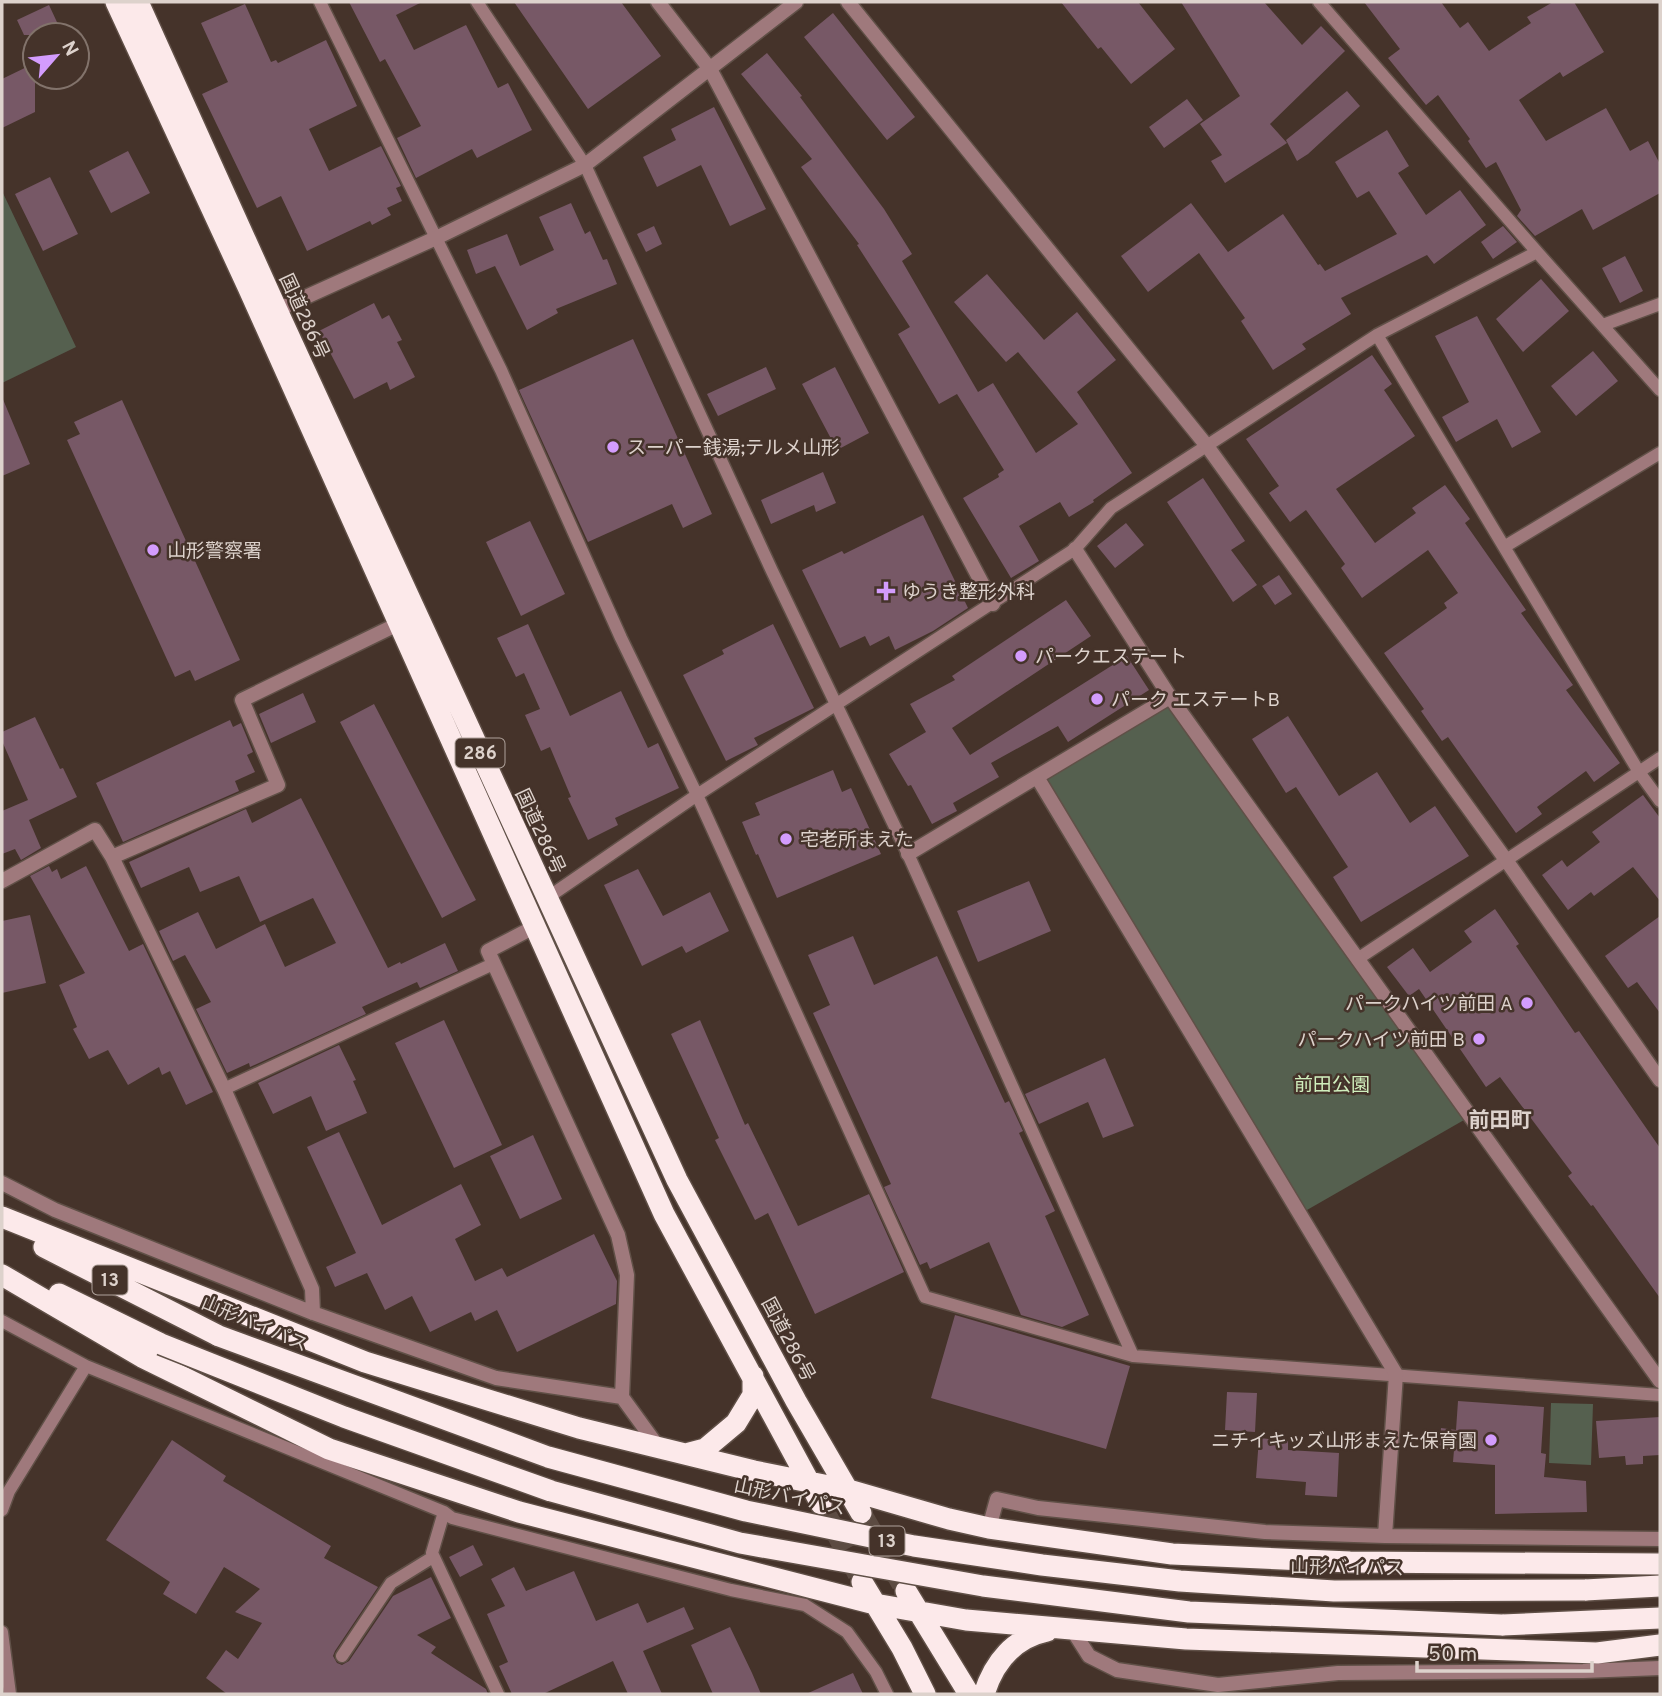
<svg xmlns="http://www.w3.org/2000/svg" width="1662" height="1696" viewBox="0 0 1662 1696" font-family="Overpass,'Noto Sans JP',sans-serif">
<style>
.green{fill:#55604f}
.building{fill:#775866}
.lines{fill:none;stroke-linecap:round;stroke-linejoin:round}
.highway-tunnel{stroke:#5c4b42;stroke-width:21;stroke-dasharray:21 10;stroke-linecap:butt}
.lane-casing{stroke:#605047;stroke-width:15}
.street-casing{stroke:#605047;stroke-width:17}
.highway-casing{stroke:#605047;stroke-width:24}
.lane{stroke:#9f797c;stroke-width:12}
.street{stroke:#9f797c;stroke-width:14}
.highway{stroke:#fce9ea;stroke-width:21}
.highway-bridge-casing{stroke:#605047;stroke-width:24;stroke-linecap:butt}
.highway-bridge{stroke:#fce9ea;stroke-width:21}
.poi-dot{fill:#d39cfd;stroke:#45332a;stroke-width:2.5}
.labels{text-anchor:middle;stroke-width:5;stroke-linejoin:round;paint-order:stroke}
.shield{fill:#45332a;stroke:#afa29b;stroke-width:2}
.shield-label{font-size:18px;font-weight:bold;fill:#ddd2cc}
.street-label{font-size:19px;fill:#ddd2cc;stroke:#45332a}
.poi-label{font-size:19px;fill:#ddd2cc;stroke:#45332a;text-anchor:start}
.park-label{font-size:19px;fill:#d0efbd;stroke:#45332a}
.neighbourhood-label{font-size:21px;font-weight:bold;fill:#ddd2cc;stroke:#45332a}
</style>
<rect width="100%" height="100%" fill="#45332a"/>
<path class="green" d="M2,191l74,156 -74,36z
M1170,697l301,419 -171,98 -263,-437z
M1551,1403l42,1 -2,61 -42,-2z"/>
<path class="building" d="M349,2h73l-26,13 18,35 52,-25 32,63 10,-5 24,47 -55,28 -5,-9 -56,29 -19,-40 24,-12 -36,-67 -5,3z
M514,2h107l40,54 -73,53z
M1061,2h77l37,47 -44,35 -30,-37 -3,2z
M1181,2h83l38,43 19,-19 24,25 -75,73 17,19 -62,40 -14,-22 11,-6 -22,-31 40,-28z
M1364,2h77l19,26 8,-6 21,29 42,-28 -4,-6 26,-15h21l30,50 -41,25 -3,-5 -41,28 27,41 60,-33 24,43 18,-10 12,23v29l-67,37 -11,-21 -47,27 -18,-20 4,-6 -25,-48 -10,6 -18,-27 2,-2 -32,-44 -12,10 -38,-47 12,-9z
M245,4l26,58 5,-2 2,3 48,-23 31,66 -48,23 20,42 52,-25 20,40 -5,2 6,13 -15,7 4,7 -19,10 -2,-4 -63,30 -26,-55 -24,12 -55,-114 26,-12 -27,-59z
M49,5l14,30h-39l-7,-15z
M833,13l82,104 -28,23 -83,-103z
M767,53l35,43 -2,1 84,112 28,45 -10,7 76,131 15,-9 43,70 42,-29 -60,-72 -12,10 -52,-60 33,-28 57,66 33,-28 39,48 -39,32 55,81 -39,27 1,2 -25,15 -9,-15 -41,24 20,35 -28,17 -48,-80 36,-21 -1,-3 6,-4 -47,-76 -18,10 -41,-70 12,-7 -53,-82 2,-1 -58,-77 11,-8 -71,-85z
M35,63v49l-33,16v-49z
M1347,91l13,15 -52,48 -11,7 -11,-21z
M1187,99l16,21 -39,28 -15,-21z
M714,107l52,102 -36,17 -29,-61 -44,22 -14,-30 33,-17 -5,-11z
M1387,130l22,36 -11,7 28,42 34,-25 26,35 -52,39 -7,-9 -86,43 10,16 -49,30 4,5 -33,21 -32,-49 4,-3 -46,-65 -51,39 -27,-36 70,-53 37,49 55,-38 35,51 2,-1 5,7 72,-37 -28,-43 -12,7 -22,-36z
M128,151l22,42 -39,20 -22,-42z
M50,177l28,57 -35,17 -28,-57z
M571,203l14,31 5,-3 13,29 4,-1 10,25 -61,25 2,4 -31,17 -32,-64 -19,8 -9,-24 40,-16 13,32 34,-16 -15,-33z
M654,226l8,18 -16,8 -9,-18z
M1503,226l14,16 -24,17 -12,-17z
M1625,256l18,35 -23,12 -18,-35z
M1541,279l28,32 -46,41 -27,-33z
M374,303l8,16 7,-4 13,25 -5,2 18,35 -25,13 -3,-8 -33,17 -35,-68z
M1477,316l64,116 -29,16 -15,-29 -41,23 -14,-25 27,-15 -34,-66z
M633,339l79,175 -29,14 -11,-24 -84,38 -69,-152z
M1593,351l25,30 -42,35 -25,-30z
M1372,355l20,29 -8,6 31,46 -79,53 39,54 41,-30 -4,-5 33,-23 25,34 -5,4 61,87 -5,3 52,72 -7,5 54,73 -26,19 -8,-11 -49,36 5,7 -26,19 -68,-96 -6,4 -21,-30 3,-2 -40,-56 63,-45 -3,-5 14,-10 -30,-43 -66,48 -21,-30 4,-4 -39,-54 -16,12 -21,-29 10,-7 -33,-47z
M766,367l10,22 -58,27 -11,-22z
M835,367l34,66 -32,17 -35,-66z
M2,397l28,67 -28,12z
M122,400l118,260 -45,21 -5,-11 -15,7 -108,-237 13,-6 -6,-12z
M823,472l13,31 -20,9 -2,-7 -43,19 -10,-24z
M1203,478l42,63 -14,9 26,35 -24,17 -66,-100z
M923,515l45,93 -35,23 -38,19 -6,-14 -19,10 -5,-10 -25,12 -38,-78 40,-19 2,3z
M530,521l35,73 -44,22 -35,-74z
M1126,523l18,22 -29,23 -18,-22z
M1279,575l13,19 -17,11 -13,-19z
M1066,600l25,36 -139,92 18,27 157,-99 22,34 -81,52 -10,-16 -67,37 8,14 -46,26 4,8 -25,13 -21,-39 -3,1 -19,-32 37,-22 -16,-28 45,-24 -3,-4z
M528,624l42,92 51,-25 27,57 10,-5 21,45 -64,30 3,7 -30,15 -20,-42 3,-1 -21,-50 -9,4 -16,-36 15,-6 -16,-36 -8,4 -19,-39z
M773,624l41,84 -60,30 4,7 -32,16 -43,-86 41,-21 -2,-4z
M303,693l13,29 -45,21 -12,-29z
M374,704l102,196 -34,18 -102,-196z
M1288,716l51,80 38,-24 33,51 25,-17 34,50 -108,66 -28,-45 15,-10 -52,-80 -10,6 -34,-54z
M35,717l25,52 3,-1 14,29 -48,23 12,28 -20,12 -6,-11 -13,5v-43l26,-11 -26,-59v-9z
M230,720l3,7 8,-4 12,29 -6,3 8,17 -20,9 4,10 -116,51 -27,-59z
M833,770l9,22 9,-4 30,66 -104,44 -19,-44 -2,1 -14,-33 18,-7 -5,-12z
M1643,795l17,23v83l-27,-34 -39,29 -3,-4 -23,18 -26,-35 20,-15 5,7 33,-25 -8,-10z
M301,798l87,170 12,-6 1,2 44,-21 13,28 -38,17 -3,-6 -55,25 4,7 -116,53 -1,-4 -22,10 -31,-64 15,-7 -26,-47 -12,6 -14,-30 39,-19 18,37 49,-25 20,43 51,-24 -23,-45 -53,24 -21,-46 -39,16 -11,-25 -48,21 -12,-26 117,-53 6,14z
M49,866l3,6 5,-3 4,10 25,-13 43,85 14,-7 70,148 -27,13 -16,-34 -8,4 -3,-8 -31,18 -20,-35 -19,9 -16,-30 4,-2 -18,-42 26,-12 -55,-97z
M638,869l25,47 47,-24 19,39 -43,22 -4,-7 -40,20 -38,-81z
M1029,881l22,50 -73,31 -21,-51z
M1495,909l24,35 -3,2 59,87 4,-2 81,117v150l-67,-93 -2,1 -23,-30 4,-3 -72,-96 -14,10 -67,-98 -10,7 -22,-29 26,-19 17,24 42,-30 -8,-11z
M30,915l16,68 -44,10v-72z
M1660,916v97l-23,-31 -9,6 -23,-32z
M853,936l21,49 63,-29 68,147 4,-2 14,30 -4,2 36,78 -10,5 44,99 -27,12 -41,-12 -32,-73 -59,27 -3,-7 -7,3 -36,-78 7,-3 -78,-171 17,-8 -22,-50z
M444,1020l58,125 -48,23 -59,-125z
M700,1020l45,105 3,-2 50,103 71,-32 35,78 -89,42 -47,-101 -13,7 -40,-80 4,-2 -48,-104z
M339,1045l17,35 -3,1 14,32 -41,18 -15,-35 -38,18 -15,-31z
M1105,1058l29,68 -31,12 -15,-36 -49,22 -14,-30z
M339,1132l43,93 79,-41 20,41 -26,14 20,42 27,-13 5,9 87,-43 23,47 -1,23 -99,48 -20,-42 -22,11 -4,-9 -41,20 -18,-36 -27,14 -18,-37 -32,14 -9,-20 30,-14 -49,-106z
M533,1135l29,64 -42,20 -30,-63z
M955,1315l175,51 -24,83 -175,-51z
M1227,1392l30,1 -2,39 -30,-2z
M1458,1401l86,6 -3,46 5,1 -2,23 42,4 1,31 -92,2v-49l-42,-3 1,-12 -15,-1 2,-21 15,2z
M1660,1417v38l-17,1v8l-17,1 -1,-9 -26,2 -3,-37z
M1259,1438l29,3v9l51,3 -2,44 -32,-2 1,-13 -50,-4z
M172,1440l54,36 -3,5 108,65 -7,12 54,29 -43,64 -2,5 4,7 5,2 7,-4 44,-65 38,-19 20,41 -34,17 19,12 -5,6 55,36 2,5h-261l-21,-16 20,-28 12,9 24,-36 -27,-11 25,-23 -36,-22 -28,47 -33,-20 7,-12 -64,-42z
M473,1545l10,20 -23,12 -11,-20z
M514,1567l12,24 48,-20 22,50 42,-18 9,20 37,-16 10,22 -51,22 19,43h-34l-15,-33 -70,33h-31l-13,-28 9,-4 -21,-48 18,-8 -14,-27z
M730,1627l22,46 9,21h-48l-22,-49z
M853,1673l10,21h-57z"/>
<g class="lines">
<path class="highway-tunnel" d="M821,1504l37,70
M861,1513l41,71"/>
<defs>
<path id="lane" d="M320,2l181,368 120,268 76,157 228,502 208,59 527,39
M477,2l108,163 187,406 136,283 225,502
M1319,2l218,250 123,138
M1603,325l57,-21
M1377,335l262,437 21,29
M1504,547l156,-94
M547,898l150,-103 378,-246 36,-41 266,-173 160,-83
M1359,958l301,-200
M224,1089l269,-125
M2,1321l84,45 358,146 8,6 279,72 74,15 42,27 29,40 11,22
M2,1510l7,-19 77,-125
M444,1512l-12,41 66,141
M2,1632l8,62
M342,1656l49,-73 42,-26"/>
<path id="street" d="M658,2l52,67 283,535
M848,2l359,444 299,414 154,220
M277,310l159,-72 149,-73 211,-163
M1075,549l95,148 490,684
M1037,777l359,597 -11,162
M908,854l262,-157
M112,857l166,-72 -36,-85 158,-77
M2,881l93,-51 17,27 112,232 88,200 1,24
M536,926l-48,25 130,284 9,40 -5,122
M2,1183l53,27 258,103 183,65 126,19 37,51
M989,1528l8,-29 41,9 227,24 120,4 275,3
M1073,1631l16,25 28,14 101,15 120,-12 245,-2 77,-3"/>
<path id="highway" d="M116,2l132,285 416,927 157,290
M138,2l139,308 400,870 119,221 65,112
M2,1217l363,145 214,66 175,43 95,19 100,29 40,9 183,26 178,8 310,2
M44,1247l175,89
M2,1275l140,82 187,92 190,63 356,92 91,16 220,19 411,14 63,-8
M59,1294l102,50
M686,1454l19,-5 31,-26 17,-28v-19
M862,1582l40,66 23,46
M1585,1590l75,-4
M906,1591l63,103
M1502,1625l158,-7
M984,1694c10,-32 30,-56 63,-63"/>
</defs>
<use href="#lane" class="lane-casing"/>
<use href="#street" class="street-casing"/>
<use href="#highway" class="highway-casing"/>
<use href="#lane" class="lane"/>
<use href="#street" class="street"/>
<use href="#highway" class="highway"/>
<defs>
<path id="highway-bridge" d="M219,1336l329,121 198,54 168,35 128,19 138,16 154,10 251,-1
M161,1344l183,73 207,74 189,52 243,43 206,26 313,13"/>
</defs>
<use href="#highway-bridge" class="highway-bridge-casing"/>
<use href="#highway-bridge" class="highway-bridge"/>
</g>
<g class="poi-dot">
<circle cx="613" cy="447" r="7"/>
<circle cx="153" cy="550" r="7"/>
<path d="M882.5 580.5h7v7h7v7h-7v7h-7v-7h-7v-7h7z"/>
<circle cx="1021" cy="656" r="7"/>
<circle cx="1097" cy="699" r="7"/>
<circle cx="786" cy="839" r="7"/>
<circle cx="1527" cy="1003" r="7"/>
<circle cx="1479" cy="1039" r="7"/>
<circle cx="1491" cy="1440" r="7"/>
</g>
<g class="labels">
<g class="shield">
<rect x="455.5" y="738.5" width="49" height="29" rx="5"/>
<rect x="92.5" y="1265.5" width="35" height="29" rx="5"/>
<rect x="869.5" y="1526.5" width="35" height="29" rx="5"/>
</g>
<g class="shield-label">
<text x="480" y="759">286</text>
<text x="110" y="1286">13</text>
<text x="887" y="1547">13</text>
</g>
<g class="street-label">
<text transform="translate(305 316) rotate(65)" y="7">国道286号</text>
<text transform="translate(541 831) rotate(65)" y="7">国道286号</text>
<text transform="translate(255 1323) rotate(23)" y="7">山形バイパス</text>
<text transform="translate(789 1339) rotate(62)" y="7">国道286号</text>
<text transform="translate(790 1496) rotate(12)" y="7">山形バイパス</text>
<text transform="translate(1347 1567) rotate(1)" y="7">山形バイパス</text>
</g>
<g class="poi-label">
<text x="627" y="454">スーパー銭湯;テルメ山形</text>
<text x="167" y="557">山形警察署</text>
<text x="902" y="598">ゆうき整形外科</text>
<text x="1035" y="663">パークエステート</text>
<text x="1111" y="706">パーク エステートB</text>
<text x="800" y="846">宅老所まえた</text>
<text x="1513" y="1010" text-anchor="end">パークハイツ前田 A</text>
<text x="1465" y="1046" text-anchor="end">パークハイツ前田 B</text>
<text x="1477" y="1447" text-anchor="end">ニチイキッズ山形まえた保育園</text>
</g>
<g class="park-label">
<text x="1332" y="1091">前田公園</text>
</g>
<g class="neighbourhood-label">
<text x="1500" y="1127">前田町</text>
</g>
</g>
<rect width="1662" height="1696" fill="none" stroke="#ddd2cc" stroke-width="7"/>
<g transform="translate(56 56) rotate(62)"><circle r="33" fill="#45332a" stroke="#82736b" stroke-width="2"/>
<path d="M0-5L12 26L0 18L-12 26Z" fill="#d39cfd"/>
<text y="-10" font-size="19" font-weight="bold" text-anchor="middle" fill="#ddd2cc">N</text>
</g>
<path d="M1417 1661v10h175v-10" fill="none" stroke="#ddd2cc" stroke-width="3.5"/>
<text x="1428" y="1661" font-size="21" fill="#ddd2cc" stroke="#45332a" stroke-width="5" paint-order="stroke">50 m</text>
</svg>
